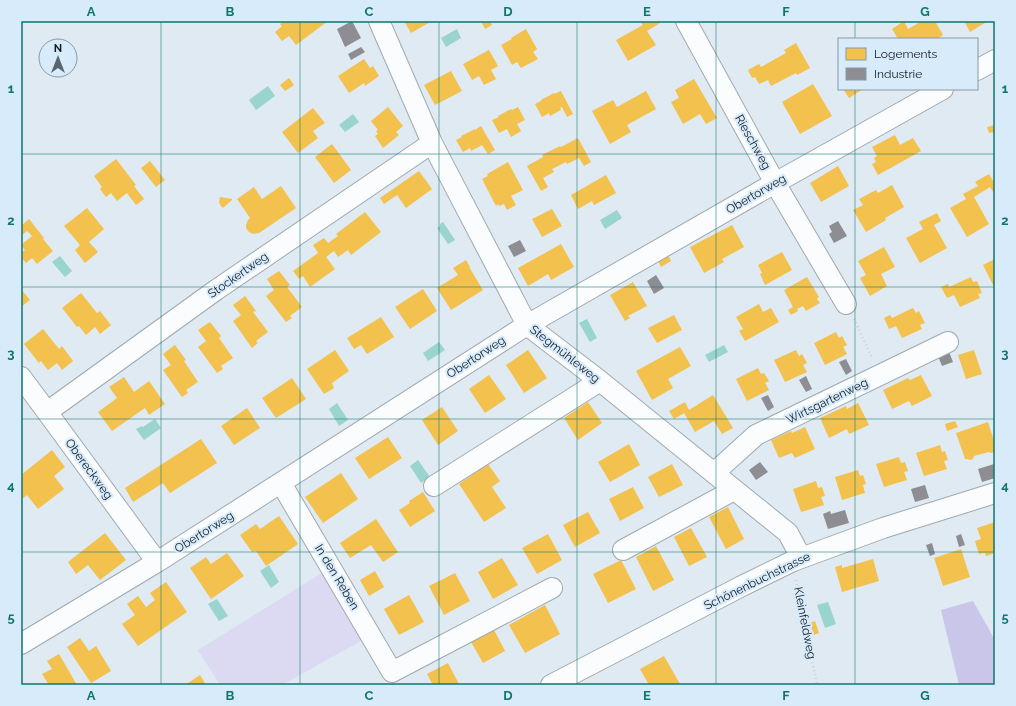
<svg xmlns="http://www.w3.org/2000/svg" width="1016" height="706" viewBox="0 0 1016 706" font-family="Raleway,sans-serif">
<style>
.green{fill:#dbdaf2}
.forest{fill:#cac6e9}
.water{fill:#9ad4cf}
.homes{fill:#f2c14e}
.industry{fill:#8d8d92}
.lines{fill:none;stroke-linecap:round;stroke-linejoin:round}
.minor-casing{stroke:#a0a9b0;stroke-width:22}
.path{stroke:#cfd2d4;stroke-width:2.5;stroke-dasharray:1 3;stroke-linecap:butt}
.minor{stroke:#fafcfd;stroke-width:20}
.grid{fill:none;stroke:#0f766e;stroke-width:1;stroke-opacity:0.55}
.labels{text-anchor:middle;stroke-width:4;stroke-linejoin:round;paint-order:stroke}
.street-label{font-size:12px;fill:#131c23;stroke:#d7ebfb}
.neatline{fill:none;stroke:#0f766e;stroke-width:1.5}
.grid-label{font-size:13px;text-anchor:middle;font-weight:bold;fill:#0f766e}
</style>
<rect width="100%" height="100%" fill="#dfeaf3"/>
<path class="green" d="M325,571l43,66 -86,48h-62l-22,-35z"/>
<path class="forest" d="M973,601l22,39v45h-36l-18,-75z"/>
<path class="water" d="M457,29l4,9 -15,9 -5,-9z
M268,86l7,10 -19,14 -7,-10z
M353,114l6,8 -14,10 -6,-7z
M617,210l5,8 -17,11 -5,-9z
M443,222l12,18 -7,4 -11,-16 3,-2v-2z
M60,256l12,15 -7,6 -13,-15z
M587,319l10,19 -7,4 -11,-19z
M439,342l6,8 -17,11 -5,-8z
M724,345l4,7 -19,10 -4,-7z
M337,403l11,17 -9,6 -10,-17z
M155,419l6,9 -17,12 -8,-11 6,-3 1,1z
M418,460l12,17 -9,6 -11,-17z
M269,565l10,17 -8,6 -11,-17z
M217,599l11,17 -9,5 -11,-17z
M828,602l8,22 -11,4 -8,-23z"/>
<path class="homes" d="M284,21h44l-32,24 -7,-9 -7,5 -7,-9 7,-6 -2,-2z
M404,21h28l-21,12z
M481,21h9l2,4 -7,4z
M644,21h15l1,2 -13,8 9,14 -28,16 -12,-21 27,-15 -2,-2z
M904,21l4,8 14,-8h13l8,14 -6,4h-39l-6,-10z
M964,21h24l-18,11z
M526,29l11,20 -4,3 5,7 -17,9 -4,-6 -5,3 -11,-20 11,-6 -1,-1z
M796,43l14,25 -13,7 -1,-2 -25,13 -3,-6 -9,4 -4,-7 -3,1 -4,-8 11,-6 2,3 25,-14 -2,-3z
M489,50l9,16 -7,4 5,9 -12,6 -5,-9 -7,4 -9,-16z
M364,59l6,9 3,-2 6,10 -14,10 -1,-3 -15,10 -11,-17z
M451,71l11,20 -27,14 -11,-20z
M289,78l5,7 -9,6 -5,-6z
M694,79l23,39 -11,6 -6,-10 -17,10 -12,-22 8,-4 -4,-8z
M813,84l19,32 -32,18 -18,-32z
M843,89h20l-14,9z
M561,91l12,23 -6,3 -5,-10 -2,1 1,2 -11,6 -1,-3 -7,4 -7,-13 6,-3v-1l13,-7v1z
M646,91l10,18 -29,16 4,7 -21,12 -18,-33 21,-11 4,7z
M388,107l15,19 -7,6 3,3 -16,13 -8,-12 3,-2 -2,-3 2,-1 -7,-9z
M518,107l7,13 -8,4 4,7 -10,6 -4,-8 -8,4 -7,-13 7,-3 -1,-1 13,-7 1,1z
M313,108l12,15 -12,8 5,7 -20,15 -16,-21z
M995,125v7l-6,1 -2,-6z
M481,126l14,24 -7,4 -6,-9 -11,6 -1,-3 -7,4 -7,-12 6,-3 -1,-1 14,-7v1z
M895,135l5,10 13,-7 8,13 -43,24 -6,-11 4,-2 -2,-4 3,-2 -5,-9z
M578,138l13,24 -7,4 -5,-8 -12,6 -1,-2 -14,7 2,3 -11,6 5,9 -7,4 -14,-25 16,-9 -1,-2 18,-9 1,1z
M332,144l19,26 -17,13 -19,-26z
M116,159l20,26 -2,1 10,13 -8,6 -9,-12 -10,8 -6,-8 -5,4 -6,-8 2,-2 -8,-11z
M150,161l15,19 -9,7 -15,-19z
M508,162l15,28 -12,6 5,9 -9,5 -3,-6 -5,2 -1,-2 -2,2 -14,-27 6,-3 -1,-2z
M838,166l11,20 -28,16 -11,-19z
M419,171l13,18 -26,19 -9,-13 -13,9 -4,-6z
M989,174l6,10v11l-5,-8 -16,10 15,27 -22,13 -17,-29 16,-9 -3,-5 15,-8 -3,-4z
M606,175l10,18 -22,12 -2,-4 -14,8 -7,-14z
M892,185l12,22 -19,11 1,2 -20,12 -13,-22 10,-5 -4,-6 17,-9 2,3z
M281,186l15,22 -37,25 -6,1 -4,-2 -3,-4v-3l2,-5 2,-2 -13,-19 17,-12 8,12z
M220,197l12,2v1l-9,8 -2,-2 -2,-4z
M87,208l17,21 -15,13 9,10 -13,11 -10,-13 5,-5 -16,-19z
M552,209l10,17 -20,11 -10,-18z
M365,212l16,20 -30,23 -3,-5 -10,7 -4,-6 -8,6 9,12 -25,18 -7,-11 -4,3 -6,-8 25,-18 -5,-8 11,-7 4,5 10,-7 -2,-2z
M937,213l4,8 -7,4 13,23 -27,15 -14,-25 17,-9 -4,-7z
M29,219l15,19 -1,1 10,12 -16,13 -5,-6 -6,5 -5,-6v-4l4,-3 -4,-5 11,-9 -5,-5 -6,5v-10z
M732,225l12,22 -22,12 2,3 -20,11 -14,-26z
M561,244l13,23 -23,13 -3,-6 -20,12 -10,-18z
M884,247l11,20 -14,7 6,12 -17,10 -10,-18 6,-3 -8,-14z
M782,252l10,18 -27,15 -5,-11 2,-1 -4,-8z
M667,253l4,8 -10,6 -4,-8z
M995,259v30l-12,-24z
M466,260l4,7h-1l14,23 -32,20 -14,-22 21,-13 -5,-7z
M279,271l11,14 -3,2 15,20 -12,9 2,2 -6,4 -20,-26 8,-6 -7,-11z
M807,277l12,20 -2,2 3,4 -14,8 -3,-5 -6,3 1,2 -7,4 -3,-5 5,-3 -9,-17z
M971,277l2,5 4,-1 5,12 -4,1 2,4 -20,9 -6,-12 -7,3 -6,-11 7,-3 1,3z
M633,282l14,24 -19,10 2,2 -5,3 -15,-26z
M21,289l9,11 -9,7z
M423,289l14,22 -27,18 -15,-22z
M81,293l16,20 3,-2 11,14 -11,9 -5,-7 -9,8 -7,-9 -2,1 -15,-19z
M245,296l11,15 -3,1 15,20 -12,9 2,2 -6,5 -19,-27 8,-6 -8,-10z
M759,304l4,8 8,-4 8,14 -34,19 -6,-10 4,-2 -7,-12z
M913,308l3,5 3,-2 6,12 -5,2 2,4 -20,9 -6,-12 -7,3 -5,-11 6,-3 2,3z
M674,315l8,15 -25,13 -9,-15z
M381,317l13,20 -27,17 -6,-9 -7,4 -7,-11z
M210,322l11,14 -2,2 14,20 -12,8 2,3 -6,4 -19,-26 8,-6 -8,-11z
M43,329l16,20 3,-3 11,15 -11,9 -5,-7 -9,7 -7,-9 -2,2 -15,-19z
M836,332l3,6 3,-2 5,9 -4,2 4,7 -22,11 -11,-22z
M175,345l11,15 -2,1 14,21 -12,8 2,3 -6,4 -19,-27 8,-5 -8,-11z
M680,347l11,19 -23,13 5,9 -21,12 -16,-29z
M335,350l14,21 -17,12 2,5 -10,6 -17,-25z
M528,350l19,28 -23,15 -18,-28z
M796,350l3,6 3,-2 5,9 -4,2 4,7 -22,10 -11,-22z
M974,350l8,24 -16,5 -8,-24z
M758,368l3,6 3,-1 5,8 -4,2 4,7 -22,11 -11,-22z
M489,375l17,24 -21,14 -16,-24z
M921,375l11,21 -20,10 -3,-5 -17,8 -9,-19 25,-12 2,2z
M124,377l10,15 15,-11 16,23 -16,11 -4,-7 -33,23 -14,-19 19,-14 -8,-11z
M292,378l14,21 -30,19 -14,-20z
M713,395l20,33 -11,6 -8,-13 -19,11 -11,-19 -10,6 -5,-8 16,-9 4,8z
M588,402l14,21 -24,17 -14,-22z
M858,403l11,22 -20,9 -2,-5 -18,9 -9,-20 26,-12 1,3z
M442,407l16,24 -20,14 -16,-25z
M247,408l13,20 -26,17 -13,-19z
M955,421l3,6 -11,4 -2,-7z
M988,422l7,22v6l-1,2 -3,1 -2,-1 -15,4 -1,3 -3,1 -3,-1h-2l-9,-26z
M805,427l10,22 -20,9 -3,-5 -13,5 -8,-18 20,-9 1,2z
M388,437l14,21 -33,21 -14,-21z
M201,439l16,24 -47,30 -7,-10 -30,19 -8,-14z
M629,444l11,21 -30,17 -12,-20z
M940,445l2,7 3,-1 3,9 -4,1 3,8 -23,7 -8,-23z
M52,450l13,17 -11,9 10,13 -26,20 -11,-14 -6,5v-25z
M899,457l2,6 4,-1 3,9 -4,1 3,8 -23,7 -8,-23z
M488,464l12,17 -8,6 14,21 -22,14 -25,-38z
M672,464l11,21 -24,12 -11,-20z
M858,470l2,6 3,-1 3,9 -3,1 2,8 -23,7 -7,-23z
M341,473l17,26 -35,24 -18,-26z
M816,481l2,7 4,-1 3,9 -4,1 3,8 -23,7 -8,-23z
M633,487l11,21 -24,13 -11,-22z
M423,492l12,19 -25,16 -11,-17 11,-7 -1,-2z
M728,507l16,32 -18,10 -17,-32z
M588,512l12,21 -25,14 -12,-22z
M279,516l19,28 -32,22 -10,-15 -4,1 -12,-17 16,-11 4,5z
M376,519l22,33 -15,10 -12,-17 -21,13 -10,-15z
M995,522v31l-9,3 -1,-3 -6,1 -4,-13 6,-2 -4,-11z
M691,528l16,29 -18,9 -15,-29z
M105,533l21,27 -26,20 -12,-15 -12,9 -8,-12z
M548,534l14,26 -25,14 -15,-26z
M656,546l18,34 -21,11 -17,-34z
M961,549l9,28 -27,9 -9,-28z
M227,553l17,23 -33,23 -21,-31 16,-11 5,7z
M502,558l16,27 -25,14 -15,-27z
M873,559l6,22 -37,11 -7,-25 7,-2v3z
M621,560l15,29 -28,14 -15,-29z
M375,571l9,16 -15,9 -9,-16z
M455,573l15,28 -26,14 -15,-29z
M166,582l21,30 -49,34 -16,-22 13,-9 -8,-11 11,-8 8,11 9,-7 -5,-7z
M409,595l15,27 -25,13 -15,-26z
M545,605l15,29 -35,19 -16,-28z
M815,621l4,12 -5,2 -4,-12z
M493,628l12,23 -22,12 -13,-23z
M80,638l9,13 7,-5 15,25 -20,12 -24,-36z
M59,654l18,31h-28l-7,-11 10,-5 -5,-8z
M664,656l16,28 -31,1 -9,-16z
M448,663l11,21 -2,1h-24l-6,-11z
M200,675l6,10h-21z"/>
<path class="industry" d="M352,21l9,17 -16,9 -8,-18z
M361,47l4,5 -14,8 -3,-6z
M838,221l9,15 -13,7 -5,-9 3,-2 -3,-6z
M520,240l6,11 -12,6 -6,-11z
M656,275l8,13 -10,6 -7,-13z
M949,352l4,10 -11,4 -4,-10z
M846,359l6,12 -6,4 -7,-13z
M806,376l6,13 -6,3 -7,-12z
M768,395l6,12 -6,4 -7,-13z
M760,462l8,10 -12,8 -7,-10z
M994,464l1,4v10l-13,4 -4,-13z
M925,485l4,13 -14,4 -4,-13z
M845,510l4,13 -21,6 -5,-15 7,-3 1,3z
M961,534l4,11 -6,2 -3,-11z
M932,543l3,11 -5,2 -4,-11z"/>
<g class="lines">
<defs>
<path id="minor" d="M379,21l53,122 95,182 73,56 188,152 8,15 6,9
M686,21l89,162 71,121
M977,70l18,-10
M21,377l26,35 110,150
M47,412l169,-122 216,-147
M714,473l42,-38 192,-93
M281,483l111,189 160,-84
M434,486l166,-105
M623,550l111,-60
M21,644l136,-82 370,-237 248,-142 168,-94
M551,685l191,-99 51,-25 90,-33 112,-35"/>
</defs>
<use href="#minor" class="minor-casing"/>
<path class="path" d="M854,319l18,39
M796,580l21,105"/>
<use href="#minor" class="minor"/>
</g>
<path class="grid" d="M161,21v664M300,21v664M439,21v664M577,21v664M716,21v664M855,21v18M855,89v596M21,154h974M21,287h974M21,419h974M21,552h974"/>
<g class="labels">
<g class="street-label">
<text transform="translate(753 142) rotate(61)" y="4">Rieschweg</text>
<text transform="translate(756 194) rotate(-30)" y="4">Obertorweg</text>
<text transform="translate(238 275) rotate(-35)" y="4">Stockertweg</text>
<text transform="translate(565 354) rotate(38)" y="4">Stegmühleweg</text>
<text transform="translate(476 357) rotate(-33)" y="4">Obertorweg</text>
<text transform="translate(827 401) rotate(-26)" y="4">Wirtsgartenweg</text>
<text transform="translate(89 469) rotate(54)" y="4">Obereckweg</text>
<text transform="translate(204 532) rotate(-32)" y="4">Obertorweg</text>
<text transform="translate(337 577) rotate(59)" y="4">In den Reben</text>
<text transform="translate(757 581) rotate(-26)" y="4">Schönenbuchstrasse</text>
<text transform="translate(805 623) rotate(79)" y="4">Kleinfeldweg</text>
</g>
</g>
<rect width="1016" height="706" fill="none" stroke="#d7ebfb" stroke-width="44"/>
<rect x="838" y="38" width="140" height="52" fill="#d7ebfb" stroke="#8998a5"/>
<rect x="846" y="48" width="20" height="12" fill="#f2c14e" stroke="#8998a5"/>
<text x="874" y="58" font-size="12" fill="#131c23">Logements</text>
<rect x="846" y="68" width="20" height="12" fill="#8d8d92" stroke="#8998a5"/>
<text x="874" y="78" font-size="12" fill="#131c23">Industrie</text>
<g transform="translate(58 58)"><circle r="19" fill="#d7ebfb" stroke="#8998a5"/>
<path d="M0-3L7 15L0 10L-7 15Z" fill="#5a646c"/>
<text y="-6" font-size="11" font-weight="bold" text-anchor="middle" fill="#131c23">N</text>
</g>
<rect x="22" y="22" width="972" height="662" class="neatline"/>
<g class="grid-label">
<text x="91" y="16">A</text>
<text x="230" y="16">B</text>
<text x="369" y="16">C</text>
<text x="508" y="16">D</text>
<text x="647" y="16">E</text>
<text x="786" y="16">F</text>
<text x="925" y="16">G</text>
<text x="11" y="93">1</text>
<text x="1005" y="93">1</text>
<text x="11" y="225">2</text>
<text x="1005" y="225">2</text>
<text x="11" y="358">3</text>
<text x="1005" y="358">3</text>
<text x="11" y="490">4</text>
<text x="1005" y="490">4</text>
<text x="11" y="622">5</text>
<text x="1005" y="622">5</text>
<text x="91" y="700">A</text>
<text x="230" y="700">B</text>
<text x="369" y="700">C</text>
<text x="508" y="700">D</text>
<text x="647" y="700">E</text>
<text x="786" y="700">F</text>
<text x="925" y="700">G</text>
</g>
</svg>
